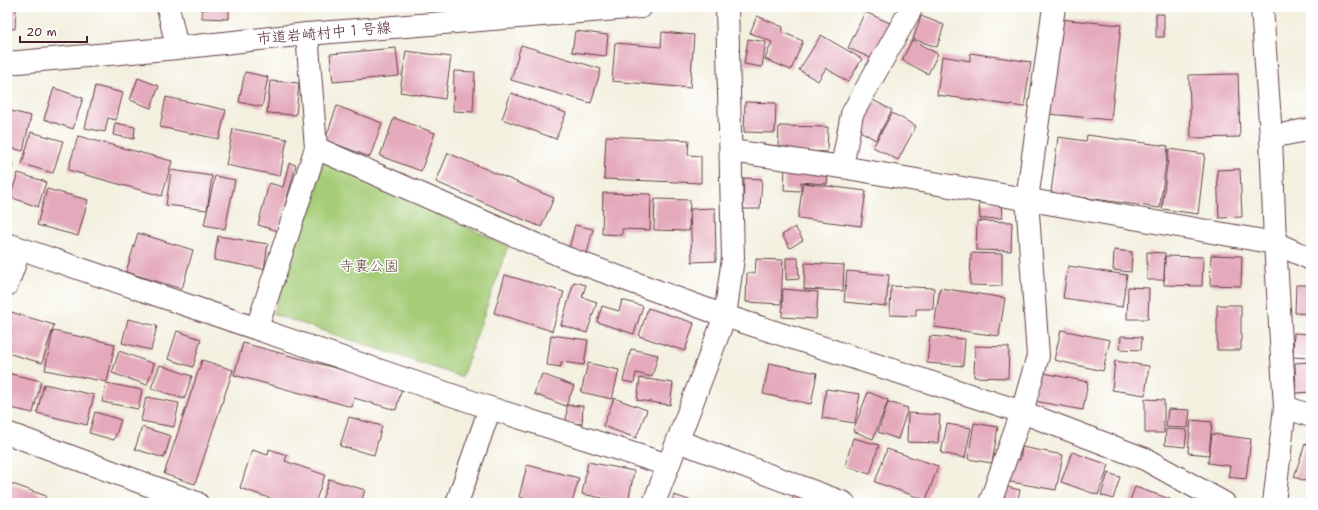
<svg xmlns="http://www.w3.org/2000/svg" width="1318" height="510" viewBox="0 0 1318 510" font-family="'Shantell Sans','Klee One',sans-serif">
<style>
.green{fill:#a5cc77;stroke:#787651}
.building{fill:#e4a9bb}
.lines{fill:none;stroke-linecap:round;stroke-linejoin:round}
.minor-casing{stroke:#633e46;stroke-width:24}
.tertiary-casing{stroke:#633e46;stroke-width:24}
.minor{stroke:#fff;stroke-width:22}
.tertiary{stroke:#fff;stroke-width:22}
.labels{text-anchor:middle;stroke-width:3;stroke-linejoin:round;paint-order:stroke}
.street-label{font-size:15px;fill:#4a1f2b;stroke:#fff}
.park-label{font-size:15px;fill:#655342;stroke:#fff}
</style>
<rect width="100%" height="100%" fill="#fff"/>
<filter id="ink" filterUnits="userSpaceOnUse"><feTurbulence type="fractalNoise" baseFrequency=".025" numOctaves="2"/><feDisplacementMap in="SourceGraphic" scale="8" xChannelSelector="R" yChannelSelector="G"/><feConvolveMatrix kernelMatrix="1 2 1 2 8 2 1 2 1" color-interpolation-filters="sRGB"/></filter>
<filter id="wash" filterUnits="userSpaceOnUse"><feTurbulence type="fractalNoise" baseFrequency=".012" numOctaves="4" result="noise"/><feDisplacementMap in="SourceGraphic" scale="16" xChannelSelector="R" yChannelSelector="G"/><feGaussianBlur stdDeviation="0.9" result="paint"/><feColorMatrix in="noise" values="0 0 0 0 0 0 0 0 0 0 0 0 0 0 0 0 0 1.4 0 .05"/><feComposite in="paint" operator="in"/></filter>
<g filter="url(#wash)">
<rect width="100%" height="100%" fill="#f3f0df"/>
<path class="green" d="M324,160l184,86 -46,131 -189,-63z"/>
<g id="blocks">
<path class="building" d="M7,7h9l-1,22 -8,-1z
M202,7h27v12l-27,-1z
M865,12l25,11 -17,36 -25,-11z
M1156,14h8v23h-8z
M757,16l26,11 -1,5 21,9 -12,29 -26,-11 7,-17 -22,-9z
M921,16l23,9 -7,22 -24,-8z
M1059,19l62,6 -10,95 -62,-6z
M575,31l33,4 -2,21 -34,-4z
M662,32l32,3 -4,53 -78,-7 3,-38 46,4z
M821,35l41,24 -14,23 -22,-14 -8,13 -19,-11z
M748,39l18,3 -4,25 -18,-3z
M912,40l26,14 -10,20 -26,-14z
M521,45l80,24 -10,34 -80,-23z
M396,48l3,28 -66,6 -3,-28z
M406,51l45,6 -6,42 -45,-7z
M970,53l61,9 -7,45 -87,-12 5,-39 28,5z
M454,71l21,1 -2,40 -20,-1z
M245,72l23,5 -6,30 -23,-5z
M1238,74l2,63 -49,1 -2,-63z
M138,78l21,8 -8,22 -21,-8z
M270,81l29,2 -3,32 -29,-2z
M95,86l28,7 -7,27 -8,-2 -3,14 -20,-4z
M54,88l29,10 -10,31 -29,-10z
M511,93l55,20 -10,26 -54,-20z
M166,97l60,13 -7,29 -59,-12z
M867,97l25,13 -16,30 -25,-14z
M745,102l31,1 -1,30 -31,-1z
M337,106l45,17 -12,34 -45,-17z
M7,110l24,6 -8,35 -16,-4z
M892,113l24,13 -18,34 -25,-13z
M394,118l41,15 -14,38 -41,-15z
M115,123l20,4 -1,12 -21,-4z
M779,126l49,1 -1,25 -49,-2z
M233,129l54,10 -7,37 -54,-11z
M31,132l32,9 -10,32 -31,-9z
M1087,135l81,11 -8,62 -109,-15 7,-56 28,4z
M78,136l94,25 -10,35 -94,-26z
M606,136l83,4 -1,15 13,1v27l-97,-4z
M1169,149l36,5 -7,60 -36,-5z
M448,153l106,45 -13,29 -105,-45z
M7,163l6,2 -6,20z
M289,163l7,2 -18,66 -20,-6 11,-42 14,4z
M785,167l43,3 -1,14 -26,-2v9l-17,-1z
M1240,169l2,48 -23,1 -2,-48z
M171,170l41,6 -5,34 -41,-5z
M18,173l28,9 -8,25 -28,-10z
M215,176l20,4 -10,49 -21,-4z
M744,178l18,1 -2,30h-17z
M803,183l63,8 -5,35 -63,-8z
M47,189l41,11 -10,36 -41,-11z
M603,193l48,1 -1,36 -28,-1v6l-20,-1z
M655,199l35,1 -1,31 -35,-1z
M1001,202l1,16 -22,1 -1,-16z
M715,208l1,53 -24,1 -2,-53z
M977,221l35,1 -1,29 -35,-1z
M575,225l18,4 -6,25 -18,-5z
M795,227l8,13 -13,8 -8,-13z
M138,233l55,17 -11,39 -56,-17z
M218,236l50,8 -4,25 -50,-9z
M1114,250l18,2 -1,20 -18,-2z
M1147,252l18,1 -1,27h-17z
M971,253l31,1v32l-32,-1z
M1211,255l31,1 -1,30 -31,-1z
M1165,256l38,1 -1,29 -38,-1z
M786,258h12l1,21 -13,1z
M756,259l27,1 -2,44 -35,-2 1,-29h8z
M805,263l39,2 -1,26 -39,-2z
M1068,266l59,9 -5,32 -59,-9z
M847,271l42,4 -3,31 -42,-4z
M505,275l59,17 -12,39 -58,-18z
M574,282l12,3 -4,12 15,5 -10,31 -26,-8z
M1296,285h15v29l-16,-1z
M891,286l43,2 -1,21h-17v7l-26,-1z
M1128,287l21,1 -1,31h-21z
M940,288l65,10 -6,38 -65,-9z
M783,289l35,3 -2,27 -34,-2z
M622,300l21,6 -9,28 -37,-12 5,-16 17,5z
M1217,305h24v45h-24z
M648,308l46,15 -9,28 -46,-15z
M11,312l43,13 -12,38 -35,-10v-29z
M128,319l29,7 -6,24 -29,-7z
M1061,330l49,10 -7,31 -49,-11z
M53,331l62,13 -8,38 -62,-12z
M177,331l24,8 -8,28 -25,-8z
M1294,333l17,1v24l-18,-1z
M551,335l37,5 -4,25 -23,-3v5l-14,-2z
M930,336l35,3 -2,27 -36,-3z
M1121,336l21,1 -1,13 -21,-1z
M243,343l118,32 42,9 -7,26 -42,-12 -2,9 -118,-32z
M975,346l34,1 -1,31 -34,-1z
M631,349l27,6 -6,22 -16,-4 -2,10 -11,-2z
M119,351l35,13 -7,21 -35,-12z
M202,360l31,10 -38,114 -31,-10z
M1115,361l34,5 -4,29 -33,-5z
M1311,362v30l-15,1 -1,-30z
M588,363l31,7 -7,29 -31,-7z
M769,363l48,10 -6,31 -48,-10z
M160,365l32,11 -8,23 -33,-11z
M1039,372l49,10 -5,28 -49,-9z
M7,373l34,8 -8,32 -26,-6z
M542,374l32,12 -8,20 -32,-12z
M640,378l33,5 -3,22 -33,-5z
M106,383l36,7 -4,19 -36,-7z
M44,384l50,11 -7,30 -50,-12z
M826,389l34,5 -5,29 -33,-5z
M868,392l20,8 -15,39 -20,-8z
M146,397l33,6 -5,24 -33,-6z
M614,398l33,12 -11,28 -33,-12z
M1145,399l19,1v33h-19z
M888,402l20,6 -10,31 -20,-7z
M567,405l16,1 -1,18 -16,-1z
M1168,409l22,1 -2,18 -22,-1z
M95,412l26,8 -7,20 -25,-7z
M908,413l32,2 -2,28 -31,-1z
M349,417l33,9 -8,29 -34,-9z
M1191,420l21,2 -3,33 -21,-2z
M974,423l24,4 -6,36 -24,-4z
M947,424l24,4 -6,30 -24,-5z
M142,427l29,9 -7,22 -29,-9z
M1166,429l21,1 -2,17 -20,-2z
M1212,434l39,5 -5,40 -18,-2 2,-11 -22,-3z
M853,438l26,7 -9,29 -25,-8z
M1305,444l6,2v37l-17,-6z
M1022,447l41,8 -7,35 -51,-9 4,-23 11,2z
M269,449l18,6 -2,6 40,14 -10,28h-31l-44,-15 12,-38 16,5z
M887,449l51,17 -12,34 -51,-18z
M1072,452l37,13 -11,30 -37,-13z
M588,462l46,9 -6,32 -46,-9z
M527,465l52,13 -7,25h-30l-23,-6z
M1108,473l12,4 -7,22 -12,-4z
M329,479l36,11 -4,13h-40z
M7,482l39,14 -3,7h-36z
M1003,486l17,4 -3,13 -18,-1z
M1135,487l35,12 -2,4h-39z
M674,495l24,8h-27z
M794,496l16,7h-20z
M1096,500l12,2v1h-13z"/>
</g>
</g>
<g filter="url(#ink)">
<use href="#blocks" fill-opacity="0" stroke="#633e46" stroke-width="1"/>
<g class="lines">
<defs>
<path id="minor" d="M168,7l9,41
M1271,137l40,-8
M316,148l248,109 161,59 297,96 123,47 79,44
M731,151l111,16 433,76 36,16
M842,167l10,-53 60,-107
M7,244l483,164 178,57
M7,285l13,-36
M257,328l59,-180 -9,-114
M1285,407l26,9
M7,433l190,70
M678,441l166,62
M457,503l33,-95
M654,503l71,-187 8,-58 -6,-251
M990,503l32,-91 16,-56 -11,-157 27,-192"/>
<path id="tertiary" d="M1262,7l9,130 4,106 10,164 -11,96
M7,63l170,-15 130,-14 334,-27"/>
</defs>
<use href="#minor" class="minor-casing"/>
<use href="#tertiary" class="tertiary-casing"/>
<use href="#minor" class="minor"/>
<use href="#tertiary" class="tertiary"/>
</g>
</g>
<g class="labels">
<g class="street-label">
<text transform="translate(324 33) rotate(-5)" y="5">市道岩崎村中１号線</text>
</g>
<g class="park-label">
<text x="369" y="271">寺裏公園</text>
</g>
</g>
<rect width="1318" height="510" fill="none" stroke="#fff" stroke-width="24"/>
<path d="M20 36v6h67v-6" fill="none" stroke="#4a1f2b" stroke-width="2"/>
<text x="26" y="36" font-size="12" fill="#4a1f2b" stroke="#ffffff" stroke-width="3" paint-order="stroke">20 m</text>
</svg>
